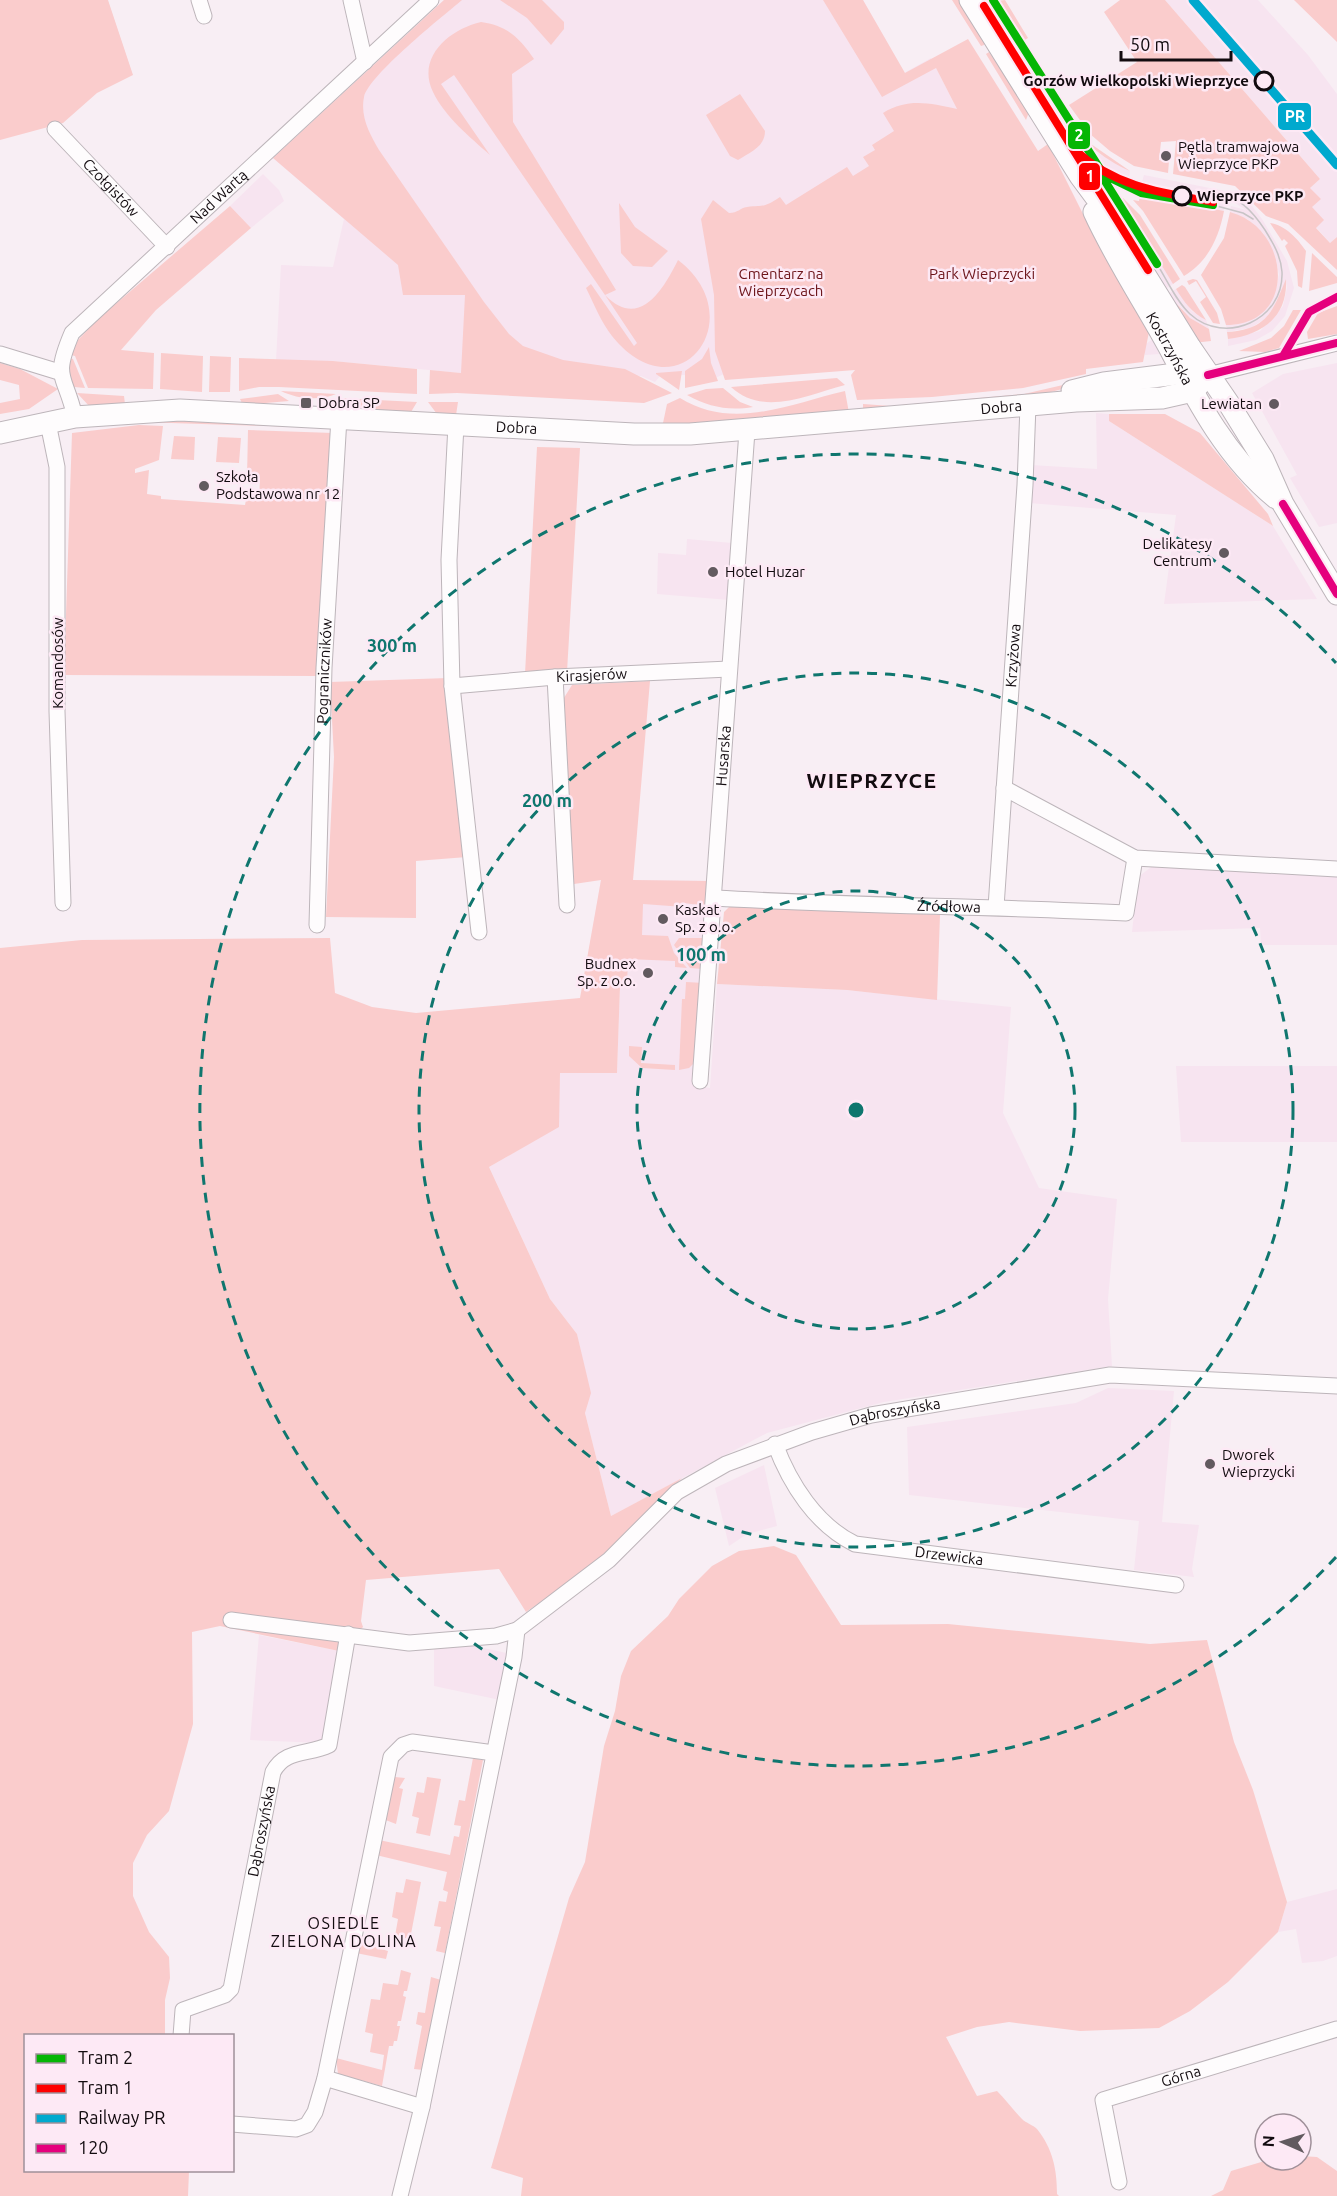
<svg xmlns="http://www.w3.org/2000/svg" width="1337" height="2196" viewBox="0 0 1337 2196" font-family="Ubuntu,sans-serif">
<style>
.built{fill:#f7e4f0}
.green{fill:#facccc}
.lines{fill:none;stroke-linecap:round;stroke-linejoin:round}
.street-casing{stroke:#bdb5ba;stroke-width:17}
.secondary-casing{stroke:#bdb5ba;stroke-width:23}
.street{stroke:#fefcfd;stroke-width:15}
.secondary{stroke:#fefcfd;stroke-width:21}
.tram{stroke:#c8c4c6;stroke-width:1.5}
.bus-1-casing{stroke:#fde9f5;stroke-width:12}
.bus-1{stroke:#e5007d;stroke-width:8}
.rail-1-casing{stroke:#fde9f5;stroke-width:14}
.rail-1{stroke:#00a9ce;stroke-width:9}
.tram-1-casing{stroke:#fde9f5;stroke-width:12}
.tram-2-casing{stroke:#fde9f5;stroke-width:12}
.tram-1{stroke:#05b604;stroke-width:8}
.tram-2{stroke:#f00;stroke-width:8}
.ring{fill:none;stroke:#0f766e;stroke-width:3;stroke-dasharray:10 8}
.stop-dot{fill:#fde9f5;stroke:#120b0f;stroke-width:3}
.poi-dot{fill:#625a5f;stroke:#fde9f5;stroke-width:2}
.labels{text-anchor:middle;stroke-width:5;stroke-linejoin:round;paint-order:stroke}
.stop-label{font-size:15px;font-weight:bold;fill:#120b0f;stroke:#fde9f5;text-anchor:end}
.poi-label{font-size:15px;fill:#120b0f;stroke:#fde9f5;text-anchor:start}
.street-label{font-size:15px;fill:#120b0f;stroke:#fde9f5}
.park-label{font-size:15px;fill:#6d141a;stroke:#fde9f5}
.neighbourhood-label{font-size:16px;letter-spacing:1.5px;fill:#120b0f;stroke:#fde9f5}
.district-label{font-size:21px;font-weight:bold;letter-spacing:1.5px;fill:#120b0f;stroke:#fde9f5}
.centre{fill:#0f766e;stroke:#fde9f5;stroke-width:3}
.ring-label{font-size:18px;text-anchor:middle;font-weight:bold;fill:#0f766e;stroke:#fde9f5;stroke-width:5;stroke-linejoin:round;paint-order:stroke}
.line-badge{stroke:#fde9f5;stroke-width:2}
.badge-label{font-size:16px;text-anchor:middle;font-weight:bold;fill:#fff}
</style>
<rect width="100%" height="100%" fill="#f8eef4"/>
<path class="built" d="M444,0h419l41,73 27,-15 26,51 -233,265 -9,4 -3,-3h-51l-6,7 -14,-6 -180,-3 -128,-12h-57l5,-96 52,2 11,-48 -71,-61z
M1165,0h93l50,55 29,39v143l-7,6 -14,-16 -4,-20 -2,-19 10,-9z
M997,1l26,40 -6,4 -25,-41z
M1035,61l27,44 -6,3 -27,-44z
M1071,119l12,18 15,16 32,18 -1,7 -31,-15 11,11 18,11 -1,6 -12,-5 2,6 -6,3 -45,-73z
M263,174l16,16 5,11 -33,27 -21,-22z
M1144,175l81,16 -2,6 -81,-15z
M1141,188l84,16 -1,7 -84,-17z
M1233,194l19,12 10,13 25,42 7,27 -9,28 -13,15 -16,9 -28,6v-7l32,-8 23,-25 4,-18 -1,-9 -5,19 -16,21 -15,9 -23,4 -1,-7 19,-3 31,-32 3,-16 -4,-18 -12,-23 -16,-14 -17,-7 1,-6 15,4 -14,-9z
M1121,199l52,85 -6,4 -52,-85z
M1176,289l16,22 14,9 3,9 -19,-11 -12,-14 -1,5 -8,-16z
M1153,339l6,15 -14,1 -1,-10z
M1337,363v160l-18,4 -29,-49 7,-3 -45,-82 31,-19z
M1096,413l13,1v7l164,105 44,73 -153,5 12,-89 -147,-12 2,-38 66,4z
M687,539l45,4 -3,57 -72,-6 1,-41 28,2z
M1154,865l183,9v71h-76l-1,-17 -128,4 6,-55z
M601,880l112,1 -17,205 14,2 7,-104 130,6 164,17 -8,106 36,75 78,11 -9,100 4,67 -228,36 -117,31 -156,83 -26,-103 5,-20 -13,-59 -27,-35 -61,-132 33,-19 37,-75 58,-1 3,-86 -37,-1z
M1176,1066h161v76h-156z
M1108,1388l66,3 -12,131 37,3 -7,44 2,8 -60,-7 5,-49 -230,-26 -2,-68 169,-24z
M764,1465l13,61 -30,8 -18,12 -14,-58z
M259,1635l80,16 -17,92 -72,-3z
M470,1645l41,9 -11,46 -66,-14v-37z
M1337,1889v67l-14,5 -21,2 -6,-34 -18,3 9,-30z"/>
<path class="green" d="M0,0h108l25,75 -36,18 -34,30 -63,17z
M444,0h18c-20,17 -93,75 -98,97 -4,20 6,37 15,53l105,152 25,32 14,12 40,14 62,9 47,24 -28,10 -187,-10 -28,1 1,-24 31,3 4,-78h-62l-5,-30 -125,-107z
M500,0h42l22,22v7l-13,16 -24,-27z
M823,0h40l42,73 63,-34 70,112 10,-7 48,96 53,92 -6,30 -57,7v5l-63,14 -91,9 -75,3 -6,-25 4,-5 -130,10 -10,-29 -1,-56 -13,-76 12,-19 16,13c9,0 11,-5 18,-6 18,-2 16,1 33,-10l6,8 61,-38 6,9 16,-10 -6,-9 12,-7 -3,-5 22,-14 -11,-18c25,-15 46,-10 74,-4l-21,-41 -54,29z
M952,0h7l26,41 -1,4 -3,1z
M1005,0l23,38 -5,3 -26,-40z
M1120,0h45l155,179 -10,9 11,11 -9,8 12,13 -8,8 14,15 7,-6v33l-49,-46 -22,-8 -31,-30 -62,-12 3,-33 -15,1 -2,18 10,1 -1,12 -34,-7 -24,-15 -20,-17 -21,-29 68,-43 -33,-50z
M1294,0h43v42z
M481,22c25,3 39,16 53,37l-22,15 1,48 103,168 -11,5 -151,-220 -13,9 49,71c-20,-18 -45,-38 -57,-63 -17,-35 17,-63 48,-70z
M989,52l40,60 -3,8 -40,-66z
M740,94l25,37c0,16 -15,21 -27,29l-8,-4 -24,-41z
M1073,118l18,26 39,27c-17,-6 -60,-35 -57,-53z
M1065,122l45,73 -6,3 -42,-67v-6z
M1098,163l31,15 -2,7 -13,-6z
M1140,194l84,17c-5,26 -16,51 -40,65l-41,-65 -10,-11 6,1z
M1123,198l17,17 40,64 -7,5 -52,-85z
M619,203l16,24 33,24 -16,16 -19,-1 -12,-13z
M230,206l21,22 -95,82 -35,40 33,3 -1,36 -65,-1 -13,-32 -4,-1 7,-15 20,-21z
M1230,212c61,16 68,113 -4,113l-5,-16 -20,-34 23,-37z
M1270,223c15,2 28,16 36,28l-4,37 -4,-2 -1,-15 -12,-25 3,-3 -4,-4 -2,2z
M1312,253l25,24v6l-28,8z
M678,260c76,58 0,158 -66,76 -11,-14 -18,-32 -26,-48l5,-4 43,62 3,-3 -32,-48c35,36 59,-7 73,-35z
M1193,279l4,1 20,33 3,11 -7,-1 -13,-21 6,-5 -10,-16 -7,4 -2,-4z
M1286,279c2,38 -24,56 -58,60l-1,-7c41,-2 46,-22 59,-53z
M1182,285l3,2 21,33c-14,-7 -22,-18 -30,-31z
M1177,304l13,14 19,11 2,12 -18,2z
M1337,306v28l-29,5 -1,-7 11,-19z
M1293,310h8l-22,38 -14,4 -26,-1 32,-13 13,-12z
M709,347l2,16 7,18 -33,7v-17l17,-12z
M161,353l42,3 -1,36 -42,-3z
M210,356l21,1 -1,35h-21z
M70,358l3,1 12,29 -11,-1 -6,-16z
M239,358l94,3 84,8v25l-138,-7h-20l-20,4z
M0,363l20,6 38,20 -29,20 -29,5v-11l20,-4 -1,-14 -19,-5z
M682,371l-3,19 -23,-16v-1z
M837,378l8,7c-38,10 -82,32 -114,2z
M1076,382l6,2 -43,11 -176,17v-8l28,2 133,-12z
M723,388l17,14 13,5c-25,4 -44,0 -66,-12l19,-6z
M281,391l55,3c-17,7 -39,5 -55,-3z
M845,391l4,22 -184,13 -2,-3 4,-19 13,-6c53,33 109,6 165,-7z
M77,393l47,3 1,8 -35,3z
M278,394l11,7 -46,4 -3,-6z
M337,398l80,4 -6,10 -50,-2 -34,-6z
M428,402h30l-2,13 -19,-1z
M1109,414h56l35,19 68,81 5,12 -164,-105z
M157,418l172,10 -189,-6z
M139,425l24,1 -4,34 -24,9v4l14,-3 -2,24 14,2v3l84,6 1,-5 13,1 1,-23 -13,-1 1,-47 85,3 -16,243 -253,-1 8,-242z
M174,436l21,1 -1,23 -23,-1z
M218,437l23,1 -2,25 -23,-1z
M537,447l43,1 -13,224 -42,2z
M448,678l19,179 -51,4v57l-90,-1 8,-160 -4,-75z
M650,681l-17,199 77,1 -3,25 -23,-3v4l-41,-3 -1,31 26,1 6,17 13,15 -12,-1v-6l-47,-2 -1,26 -7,1 -3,87h-57l-1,54 -70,40 61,132 27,35 14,59 -6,20 26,103 71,-38 -94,91 -62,43 -27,-43 -133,11 -5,41 2,6 -24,24 -119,-25 -28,6 1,92 -24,87 -22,24 -14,28v33l16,36 20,25 1,21 -5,22v35l-139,1v134l163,1 -1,25h-188v-1248l82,-8 248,-2 5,55 37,14 44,6 164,-15 21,-118 -27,4 -12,-183 10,-16z
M731,905l209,10 -3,85 -90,-10 -130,-6 7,-72z
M679,938h25l-2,31 -12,-1 -16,-23z
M686,982l18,1 -9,79 -6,6 -10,2 3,-71h3z
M629,1046l13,1 -1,16 34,2v5l-33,-2 -13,-12z
M774,1546l22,9 45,70 107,-1 202,20 57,-4 27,102 19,48 34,112 -9,30 -50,50 -38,29 -31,17 -79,3 -71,-9 -32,5 -31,10 31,59 20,-5c9,9 16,19 25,28 4,4 11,6 15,10 16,20 20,41 20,65l2,2h-538l2,-18 -32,-10 78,-270 16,-36 19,-116 11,-35 6,-35 10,-25 37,-35 11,-17 33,-33 27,-15z
M473,1758l10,2 -38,193 -9,-2 5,-24 -7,-1 5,-25 7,1 2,-10 -5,-2 4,-18 -71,-17 3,-15 71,15 4,-19 5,1 2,-11 -7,-1 5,-25 6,1z
M395,1777l10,1 -6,10 4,1 -7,35 -13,-5 9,-40z
M427,1777l14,2 -11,57 -14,-3 3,-15 -7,-2 5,-24 7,1z
M406,1879l15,3 -11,57 -15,-3 3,-17 -6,-2 4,-25 7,1z
M358,1942l30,9 -2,8 -30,-6z
M401,1970l10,3 -4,18h-3l-1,5 3,1 -5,24h-3l-1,5h3l-3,15h-3l-1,5h-4l-7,40 -44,-12 -2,-16 46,12 2,-15 -14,-3 3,-18 -8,-2 6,-33 9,1 3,-17 15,2z
M431,1977l10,3 -18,90 -9,-1 8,-43 -6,-2 2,-12 7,1z
M1301,2156l16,1 20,14v25h-126l12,-6 8,-19 37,-11h33z"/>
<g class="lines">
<defs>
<g id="street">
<path d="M199,0l5,16"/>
<path d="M351,0l14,62"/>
<path id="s1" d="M55,129l112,118"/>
<path d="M0,354l59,18"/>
<path d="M1208,375l129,-32"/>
<path id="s2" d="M75,417c-10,-44 -23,-37 -3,-84l359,-333"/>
<path d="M48,423l9,44v244l6,192"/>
<path d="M456,425l-7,135 3,126 27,246"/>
<path d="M555,677l12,228"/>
<path id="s3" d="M452,686l103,-9 174,-8"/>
<path d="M1004,788l131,70 202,11"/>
<path id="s4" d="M715,898c137,8 274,8 411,15l9,-55"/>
<path id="s5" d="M996,907l29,-422 3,-80"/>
<path id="s6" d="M317,925l7,-257 15,-250"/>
<path id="s7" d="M700,1081l47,-650"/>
<path id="s8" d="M775,1444c15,40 41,81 80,100l321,41"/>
<path id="s9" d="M231,1620l178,23 87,-7 21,-6 92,-70 68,-68 49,-28 86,-32 59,-17 239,-40 227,11"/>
<path id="s10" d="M181,2036l2,-26 42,-15 6,-6 42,-217c12,-23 35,-17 56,-27l19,-111"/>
<path d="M325,2078l97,29"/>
<path d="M232,2124l64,5 11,-4 8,-13 10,-34 66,-321 12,-12 9,-3 82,11"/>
<path id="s11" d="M1119,2182l-16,-82 234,-71"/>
<path d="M400,2196l22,-89 92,-450 3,-27"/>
</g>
<g id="secondary">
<path d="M970,0l110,176 23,31 87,140 39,57 34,55 20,45 54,90"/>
<path id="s12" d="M1094,212c22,48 51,91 76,137 28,54 58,110 106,149"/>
<path d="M1072,391l32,-8 88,-11"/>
<path id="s13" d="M0,433l75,-16 105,-7 454,24h56l386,-33 86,-3 31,-7 15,-16"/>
</g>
</defs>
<use href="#street" class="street-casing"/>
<use href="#secondary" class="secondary-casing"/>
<use href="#street" class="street"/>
<use href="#secondary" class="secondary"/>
<path class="tram" d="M1213,205l30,8 10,6
M1157,264c10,16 19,37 33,50 35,32 94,6 92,-42 -1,-16 -9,-29 -17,-42 -14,-21 -25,-32 -50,-38"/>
<defs>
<path id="bus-1" d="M1283,356l26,-44 28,-15
M1208,375l129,-32
M1283,504l54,90"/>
</defs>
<use href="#bus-1" class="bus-1-casing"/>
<use href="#bus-1" class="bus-1"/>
<defs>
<path id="rail-1" d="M1193,0l144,165"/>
</defs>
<use href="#rail-1" class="rail-1-casing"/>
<use href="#rail-1" class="rail-1"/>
<defs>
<path id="tram-1" d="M993,0l111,175 37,18 72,12
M1093,162l64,102"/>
<path id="tram-2" d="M984,6l164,264
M1076,151c39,36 86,42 137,51"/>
</defs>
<use href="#tram-1" class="tram-1-casing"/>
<use href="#tram-2" class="tram-2-casing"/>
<use href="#tram-1" class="tram-1"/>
<use href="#tram-2" class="tram-2"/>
</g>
<g class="ring">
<circle cx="856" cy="1110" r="219"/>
<circle cx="856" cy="1110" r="437"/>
<path d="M1336 1557A656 656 0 1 1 1336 663"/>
</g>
<g class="stop-dot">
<circle cx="1264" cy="81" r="9"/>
<circle cx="1182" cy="196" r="9"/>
</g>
<g class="poi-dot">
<circle cx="1166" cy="156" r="6"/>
<rect x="300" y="397" width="12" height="12" rx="3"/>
<circle cx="1274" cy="404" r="6"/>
<circle cx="204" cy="486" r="6"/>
<circle cx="1224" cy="553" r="6"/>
<circle cx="713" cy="572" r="6"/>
<circle cx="663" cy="919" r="6"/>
<circle cx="648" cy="973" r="6"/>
<circle cx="1210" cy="1464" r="6"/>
</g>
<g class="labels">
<g class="stop-label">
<text x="1249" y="86">Gorzów Wielkopolski Wieprzyce</text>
<text x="1197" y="201" text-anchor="start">Wieprzyce PKP</text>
</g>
<g class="poi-label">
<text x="1178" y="152">Pętla tramwajowa<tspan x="1178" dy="17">Wieprzyce PKP</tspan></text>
<text x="318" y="408">Dobra SP</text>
<text x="1262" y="409" text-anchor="end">Lewiatan</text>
<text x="216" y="482">Szkoła<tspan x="216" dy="17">Podstawowa nr 12</tspan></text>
<text x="1212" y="549" text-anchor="end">Delikatesy<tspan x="1212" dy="17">Centrum</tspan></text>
<text x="725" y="577">Hotel Huzar</text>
<text x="675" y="915">Kaskat<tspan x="675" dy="17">Sp. z o.o.</tspan></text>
<text x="636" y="969" text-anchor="end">Budnex<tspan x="636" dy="17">Sp. z o.o.</tspan></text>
<text x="1222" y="1460">Dworek<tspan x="1222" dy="17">Wieprzycki</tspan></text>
</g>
<g class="street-label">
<text dy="5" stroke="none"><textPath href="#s1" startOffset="81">Czołgistów</textPath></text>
<text dy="5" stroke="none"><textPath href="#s2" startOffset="288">Nad Wartą</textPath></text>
<text dy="5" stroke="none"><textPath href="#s12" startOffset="156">Kostrzyńska</textPath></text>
<text dy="5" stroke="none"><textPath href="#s13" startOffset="1005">Dobra</textPath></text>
<text dy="5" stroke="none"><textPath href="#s13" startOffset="519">Dobra</textPath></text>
<text dy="5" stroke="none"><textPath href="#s5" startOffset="252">Krzyżowa</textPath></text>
<text transform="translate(58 663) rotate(-90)" y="5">Komandosów</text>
<text dy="5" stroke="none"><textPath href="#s6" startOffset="254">Pograniczników</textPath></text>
<text dy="5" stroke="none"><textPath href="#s3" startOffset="140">Kirasjerów</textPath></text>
<text dy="5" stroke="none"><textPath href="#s7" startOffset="326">Husarska</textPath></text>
<text dy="5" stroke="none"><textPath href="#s4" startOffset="234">Źródłowa</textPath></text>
<text dy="5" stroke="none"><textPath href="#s9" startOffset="734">Dąbroszyńska</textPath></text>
<text dy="5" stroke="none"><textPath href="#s8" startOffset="226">Drzewicka</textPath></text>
<text dy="5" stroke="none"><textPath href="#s10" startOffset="240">Dąbroszyńska</textPath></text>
<text dy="5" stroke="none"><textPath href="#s11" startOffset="165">Górna</textPath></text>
</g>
<g class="park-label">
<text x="781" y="279">Cmentarz na<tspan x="781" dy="17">Wieprzycach</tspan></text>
<text x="982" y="279">Park Wieprzycki</text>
</g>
<g class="neighbourhood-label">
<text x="344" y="1929">OSIEDLE<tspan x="344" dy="18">ZIELONA DOLINA</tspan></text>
</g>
<g class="district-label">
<text x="872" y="788">WIEPRZYCE</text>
</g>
</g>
<circle cx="856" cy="1110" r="9" class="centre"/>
<g class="ring-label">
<text x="392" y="652">300 m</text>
<text x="547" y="807">200 m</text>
<text x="701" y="961">100 m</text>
</g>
<g class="line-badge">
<rect x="1277" y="102" width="35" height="29" rx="6" fill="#00a9ce"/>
<rect x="1067" y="121" width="24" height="29" rx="6" fill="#05b604"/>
<rect x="1078" y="162" width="23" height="29" rx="6" fill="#f00"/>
</g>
<g class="badge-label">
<text x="1295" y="122">PR</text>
<text x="1079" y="141">2</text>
<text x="1090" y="182">1</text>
</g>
<rect x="24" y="2034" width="210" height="138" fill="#fde9f5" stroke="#9f9099" stroke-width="1.5"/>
<rect x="36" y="2054" width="30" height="9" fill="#05b604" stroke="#9f9099" stroke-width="1.5"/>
<text x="78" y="2064" font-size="18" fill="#120b0f">Tram 2</text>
<rect x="36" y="2084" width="30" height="9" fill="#ff0000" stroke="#9f9099" stroke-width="1.5"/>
<text x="78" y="2094" font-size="18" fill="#120b0f">Tram 1</text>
<rect x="36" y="2114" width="30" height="9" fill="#00a9ce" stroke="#9f9099" stroke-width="1.5"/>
<text x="78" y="2124" font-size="18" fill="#120b0f">Railway PR</text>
<rect x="36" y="2144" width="30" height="9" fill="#e5007d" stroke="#9f9099" stroke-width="1.5"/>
<text x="78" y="2154" font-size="18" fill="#120b0f">120</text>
<g transform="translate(1283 2142) rotate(273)"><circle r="28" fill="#fde9f5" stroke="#9f9099" stroke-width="1.5"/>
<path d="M0-4.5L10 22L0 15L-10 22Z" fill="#625a5f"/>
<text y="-9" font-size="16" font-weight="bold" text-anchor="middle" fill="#120b0f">N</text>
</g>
<path d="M1121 51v9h110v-9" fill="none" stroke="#120b0f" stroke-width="3"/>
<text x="1130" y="51" font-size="18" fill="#120b0f" stroke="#fde9f5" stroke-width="4.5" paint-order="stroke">50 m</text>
</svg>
